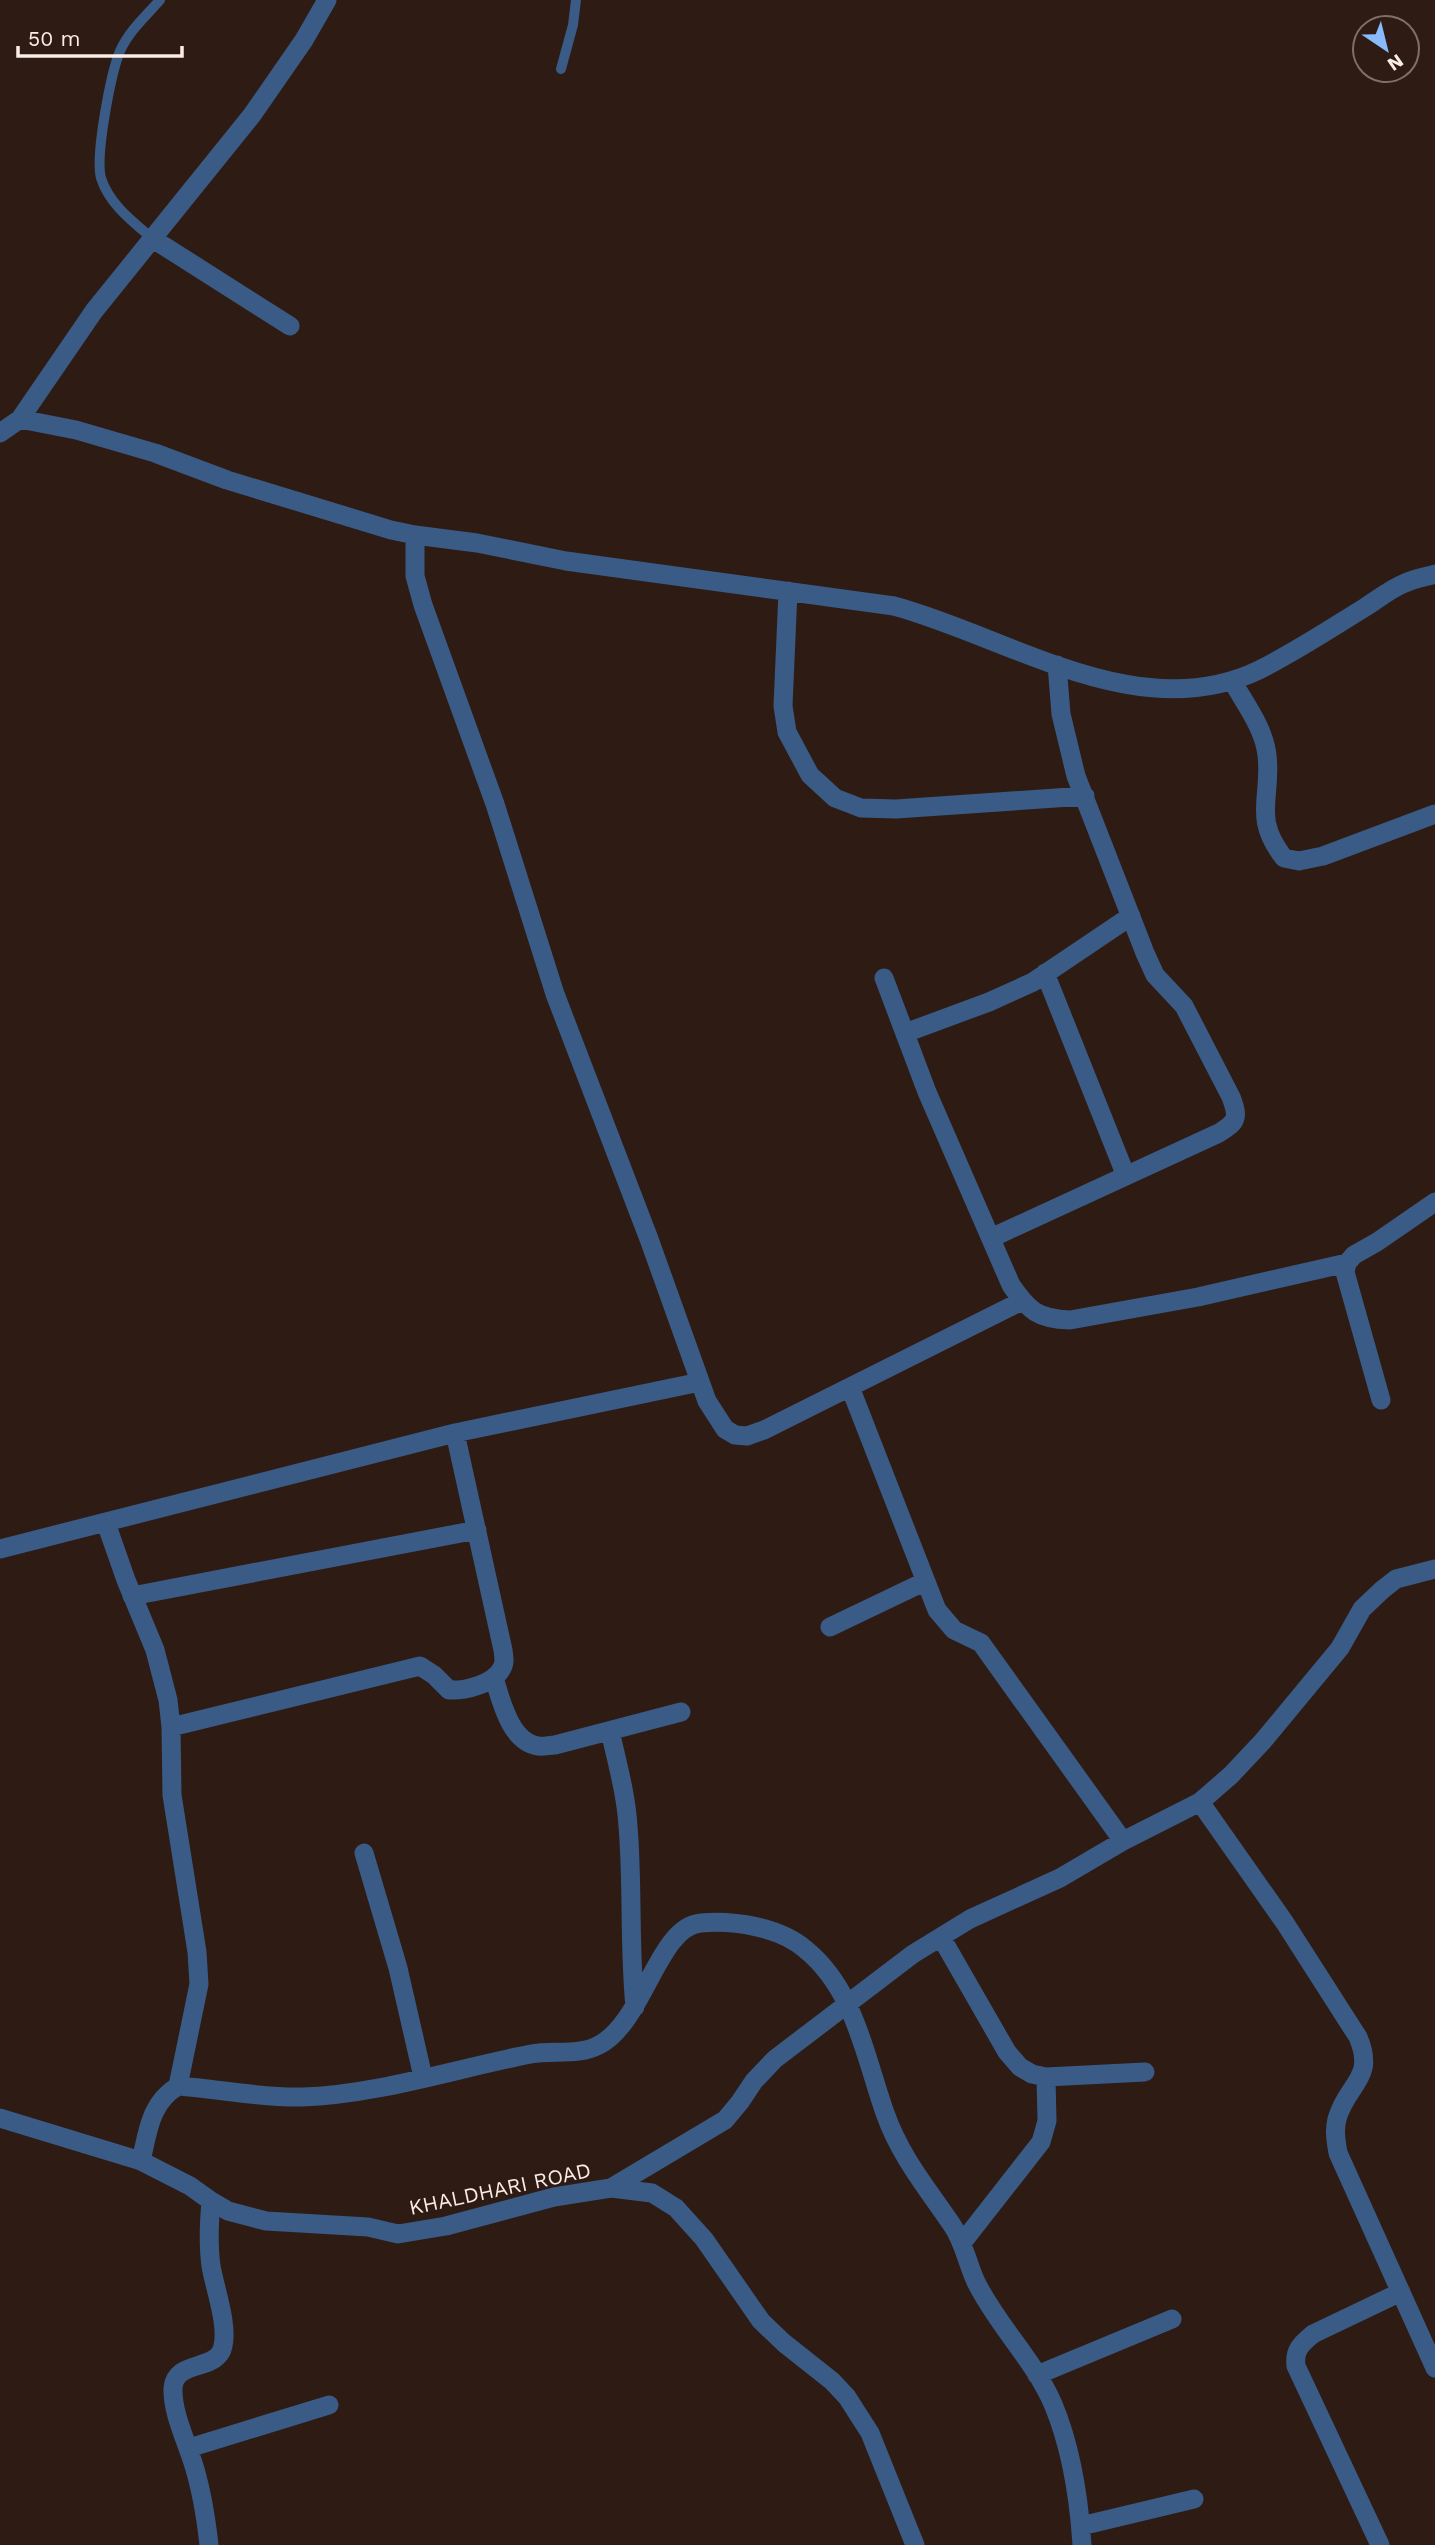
<svg xmlns="http://www.w3.org/2000/svg" width="1435" height="2545" viewBox="0 0 1435 2545" font-family="'Work Sans',sans-serif">
<style>
.lines{fill:none;stroke-linecap:round;stroke-linejoin:round}
.lane{stroke:#395b86;stroke-width:10}
.street{stroke:#395b86;stroke-width:19}
.labels{text-anchor:middle;stroke-width:5;stroke-linejoin:round;paint-order:stroke}
.street-label{font-size:21px;fill:#faece6;stroke:#2e1b13}
</style>
<rect width="100%" height="100%" fill="#2e1b13"/>
<g class="lines">
<path class="lane" d="M561,69l12,-44 3,-25
M153,239c-20,-17 -44,-35 -52,-61 -6,-23 10,-105 19,-127 9,-20 26,-35 40,-51"/>
<path class="street" d="M153,239l137,87
M20,419l56,11 79,23 72,27 164,50 24,5 62,8 89,18 328,45c115,31 245,122 365,64 36,-18 71,-41 105,-62 13,-8 26,-19 41,-25 9,-4 20,-6 30,-9
M0,433l20,-14 74,-108 158,-196 52,-75 23,-40
M415,535v41l8,29 72,199 60,190 94,245 58,162 18,28 10,6 12,1 17,-6 258,-129
M788,591l-5,115 4,26 23,43 25,23 26,10 35,1 189,-13
M1233,682c12,22 31,46 34,73 5,44 -15,62 17,103l15,3 24,-5 112,-42
M1045,973l81,203
M884,978l43,114 84,193c18,26 27,34 59,35l128,-23 149,-34
M905,1033l84,-31 44,-20 98,-66
M991,1238l228,-105c18,-11 20,-15 12,-36l-47,-91 -29,-31 -10,-22 -69,-177 -15,-62 -4,-49
M850,1387l87,223 17,20 27,13 142,198
M1381,1400l-36,-128 2,-9 7,-8 23,-13 58,-40
M106,1523l20,57 29,70 13,50 3,27 1,68 25,157 2,32 -21,102c-28,17 -30,45 -37,75
M0,1549l455,-116 245,-51
M132,1596l345,-66
M830,1627l94,-45
M494,1678c7,22 16,64 44,68 5,1 12,-1 17,-1l126,-33
M171,1727l249,-61 14,9 15,15c16,1 45,-6 53,-22 3,-5 2,-11 1,-18l-48,-217
M610,1731c7,31 16,63 18,95 5,60 1,121 7,181
M1200,1802l85,121 73,114c18,42 -11,46 -21,82 -3,12 -1,22 1,34l97,215
M364,1853l34,115 25,109
M941,1937l66,115 13,15 12,7 14,3 99,-5
M178,2086c41,3 83,12 124,11 74,-2 156,-29 229,-43 22,-4 48,2 68,-9 45,-23 59,-119 102,-122 33,-3 78,4 104,26 50,40 60,108 80,164 15,43 42,75 67,112 12,17 15,38 24,57 21,43 58,78 77,122 18,43 26,94 29,141
M0,2118l141,43 49,25 21,15 17,10 38,10 102,6 30,7 48,-8 108,-29 57,-9 41,5 24,15 28,31 57,82 23,22 48,38 15,16 23,36 45,112
M611,2188l114,-68 15,-18 14,-21 21,-22 138,-105 57,-35 90,-41 63,-37 77,-39 31,-27 32,-34 77,-93 22,-39 20,-19 14,-11 39,-10
M962,2243l79,-101 6,-21 -1,-44
M1037,2375l135,-56
M189,2448l140,-43
M1081,2526l113,-27
M209,2545c-3,-27 -7,-53 -15,-79 -7,-24 -22,-53 -21,-78 2,-29 45,-16 50,-42 5,-22 -8,-57 -12,-80 -3,-22 -2,-43 0,-65
M1380,2545l-84,-179c-2,-16 5,-22 17,-32l88,-42"/>
</g>
<g class="labels">
<g class="street-label">
<text transform="translate(500 2189) rotate(-12)" y="7">KHALDHARI ROAD</text>
</g>
</g>
<g transform="translate(1386 49) rotate(145)"><circle r="33" fill="#2e1b13" stroke="#806f67" stroke-width="2"/>
<path d="M0-5L12 26L0 18L-12 26Z" fill="#88bafc"/>
<text y="-10" font-size="19" font-weight="bold" text-anchor="middle" fill="#faece6">N</text>
</g>
<path d="M18 46v10h164v-10" fill="none" stroke="#faece6" stroke-width="3.5"/>
<text x="28" y="46" font-size="21" fill="#faece6" stroke="#2e1b13" stroke-width="5" paint-order="stroke">50 m</text>
</svg>
